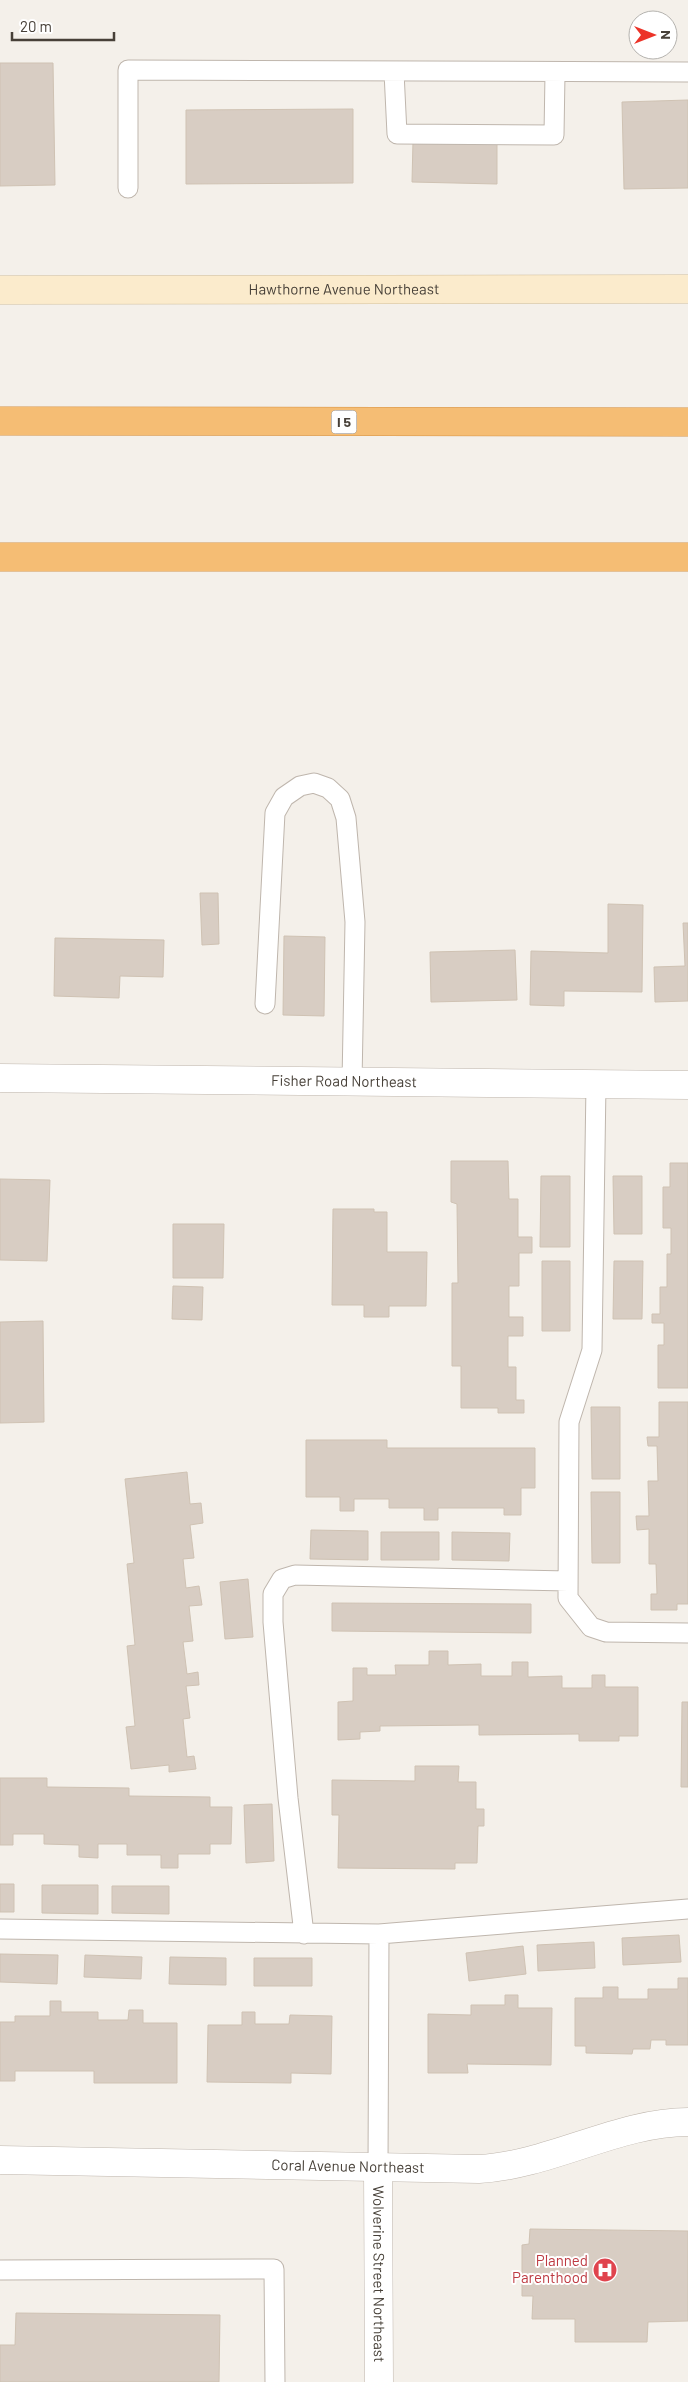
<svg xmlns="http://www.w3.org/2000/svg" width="688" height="2382" viewBox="0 0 688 2382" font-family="Barlow,sans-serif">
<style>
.building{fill:#d8cdc3;stroke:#cfc2b3}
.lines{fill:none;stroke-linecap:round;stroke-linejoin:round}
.service-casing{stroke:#bfb6ad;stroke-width:21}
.minor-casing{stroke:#bfb6ad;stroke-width:29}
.tertiary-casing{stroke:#bfb6ad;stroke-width:29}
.secondary-casing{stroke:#d0be9c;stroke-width:29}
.motorway-casing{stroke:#d49144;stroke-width:29}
.service{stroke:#fff;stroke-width:19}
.minor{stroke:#fff;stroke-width:28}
.tertiary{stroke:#fff;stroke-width:28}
.secondary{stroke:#fbebcc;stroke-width:28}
.motorway{stroke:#f5bd74;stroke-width:28}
.labels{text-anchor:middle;stroke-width:4;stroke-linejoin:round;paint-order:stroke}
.shield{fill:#fff;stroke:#7e7974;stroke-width:1}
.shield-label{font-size:14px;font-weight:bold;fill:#474038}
.street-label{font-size:15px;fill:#474038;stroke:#fff}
.health-label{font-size:15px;fill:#be3a42;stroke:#fff;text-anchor:end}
</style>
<rect width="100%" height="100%" fill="#f4f0ea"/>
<path class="building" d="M0,63h53l2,122 -55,1z
M688,100v88l-64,1 -2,-87z
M353,109v74l-167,1v-74z
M413,141l84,2v41l-85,-2z
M200,893h18l1,51 -17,1z
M608,904l35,1 -1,87 -78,-1v15l-34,-1 1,-54 77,2z
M683,923h5v78l-33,1 -1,-35 31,-1z
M284,936l41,1 -1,79 -41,-1z
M55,938l109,2 -1,37 -43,-1 -1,22 -65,-2z
M515,950l2,50 -86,2 -1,-50z
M451,1161h57l1,38h9v38h14v16h-13v33h-10v31h14v19h-15v31h8v33h8v13h-26v-5h-37v-42h-9v-83h6l-1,-79 -6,-2z
M670,1163h18v225h-30v-43h6v-22h-12v-9h8v-27h7v-33h4v-26h-8v-41h7z
M541,1176h29v71h-30z
M613,1176h29v58h-28z
M0,1179l50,1 -3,81 -47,-1z
M333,1209h41v3h13v40h40l-1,54h-37v11h-25v-12h-32z
M173,1224h51l-1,54h-50z
M542,1261h28v70h-28z
M614,1261h29l-1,58h-29z
M173,1286l30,1 -1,33 -30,-1z
M43,1321l1,101 -44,1v-101z
M659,1402h29v202h-11v6h-26v-16h6l-1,-30h-7v-35l-12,1 -1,-14h13l-1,-35h10l-1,-35h-9l-1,-9h12z
M591,1407h29v72h-28z
M306,1440h81v8h148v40h-14v27h-17v-7h-66v12h-14v-12h-35v-9h-35v12h-14v-14h-34z
M187,1472l3,32 11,-1 2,20 -13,2 4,33 -11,1 3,29 13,-2 3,19 -13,1 4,35 -10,1 4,32 11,-2 1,13 -13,1 4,32 -7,1 4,38 7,-1 2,13 -27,3v-7l-38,4 -5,-42 9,-1 -8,-80 8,-1 -8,-81 7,-1 -9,-84z
M591,1492h29v71h-28z
M311,1530l57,1v29l-58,-1z
M381,1532h58v28h-58z
M452,1532l58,1 -1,28 -57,-1z
M248,1579l5,58 -28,2 -5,-57z
M332,1603l199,1v29l-199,-2z
M429,1651h19v14l33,-1v12h31v-14h16v15l34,-1v12h30v-13h13v12h33v49h-19v5h-40v-7l-100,1v-10l-99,1v5l-20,1v7l-22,1v-38l15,-1v-33h14v7h29l-1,-10h34z
M682,1702h6v85h-7z
M415,1766h44l-1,16h18v27h8v17h-6l-1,37h-22v6l-117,-1 1,-53h-7v-35l83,1z
M0,1778h47v9l82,1v8l81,1v10h22l-1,37h-21v10h-32v14h-17v-13h-34v-11h-29v14l-19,-1v-12l-35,-1v-10h-31v11h-13z
M272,1804l2,57 -28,2 -2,-58z
M0,1884h14v28h-14z
M42,1885h56v29l-56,-1z
M112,1886h57v28l-57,-1z
M679,1935l2,27 -58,3 -1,-27z
M594,1942l1,26 -57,3 -1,-26z
M523,1946l3,28 -57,7 -3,-28z
M0,1954l58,1 -1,29 -57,-2z
M85,1955l57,2 -1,22 -57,-2z
M170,1957l56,1v27l-57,-1z
M254,1958h58v28h-58z
M678,1978h10v67h-22v-5h-15l-1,9h-17l-1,5 -46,-1v-7h-11v-48h28v-11h15v12h30v-10h30z
M505,1995h13v13h34l-1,57 -84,-1 1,9h-40v-59l43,1v-10h34z
M50,2001h11v11h37v8h30l1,-10h14v13h34v60h-83v-12h-79v10h-15v-59h15v-6h35z
M242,2012h13v12h34l1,-9 42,1 -1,58 -40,-1v10l-84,-1 1,-57h34z
M530,2229l158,2v90l-40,1 -1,20h-72v-23h-43l1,-23h-11v-51l7,-1z
M16,2313l204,2 -1,67h-219v-37h15z"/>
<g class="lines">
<defs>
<path id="service" d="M394,72l3,62 157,1 1,-61
M128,188v-118l560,2
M265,1004l10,-191 9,-16 16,-11 14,-3 14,5 12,11 6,19 9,104 -3,160
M596,1084l-4,266 -23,72 -1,176 23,29 15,5 82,1
M0,1929l379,5 309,-25
M304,1934l-16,-136 -15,-176v-28l9,-15 13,-4 273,6
M378,2168l1,-234
M0,2270l274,-1 1,113"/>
<g id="minor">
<path id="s1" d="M0,2160l479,9c72,-4 139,-47 209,-47"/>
<path id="s2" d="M378,2168l1,214"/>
</g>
<g id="tertiary">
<path id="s3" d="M0,1078l688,7"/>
</g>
<g id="secondary">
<path id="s4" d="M0,290l688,-1"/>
</g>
<path id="motorway" d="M0,421l688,1
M0,557h688"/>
</defs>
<use href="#service" class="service-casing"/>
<use href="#minor" class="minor-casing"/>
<use href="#tertiary" class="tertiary-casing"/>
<use href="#secondary" class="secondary-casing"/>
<use href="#motorway" class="motorway-casing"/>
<use href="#service" class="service"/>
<use href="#minor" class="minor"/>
<use href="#tertiary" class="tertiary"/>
<use href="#secondary" class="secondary"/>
<use href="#motorway" class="motorway"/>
</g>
<defs>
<symbol id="hospital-disc" viewBox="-11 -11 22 22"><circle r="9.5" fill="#e0444e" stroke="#fff"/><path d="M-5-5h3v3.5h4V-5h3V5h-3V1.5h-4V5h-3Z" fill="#fff"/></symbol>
</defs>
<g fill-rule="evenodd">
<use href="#hospital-disc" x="591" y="2256" width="28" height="28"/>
</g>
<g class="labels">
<rect class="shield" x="331.5" y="410.5" width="25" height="23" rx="4"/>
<g class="shield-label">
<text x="344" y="427">I 5</text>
</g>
<g class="street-label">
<text dy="5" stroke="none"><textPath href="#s4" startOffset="344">Hawthorne Avenue Northeast</textPath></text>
<text dy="5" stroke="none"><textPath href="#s3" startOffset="344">Fisher Road Northeast</textPath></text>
<text dy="5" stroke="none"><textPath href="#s1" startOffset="348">Coral Avenue Northeast</textPath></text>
<text dy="5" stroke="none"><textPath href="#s2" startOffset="106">Wolverine Street Northeast</textPath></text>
</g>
<g class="health-label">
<text x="588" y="2266">Planned<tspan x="588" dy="17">Parenthood</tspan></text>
</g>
</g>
<g transform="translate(653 35) rotate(90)"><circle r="24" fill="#ffffff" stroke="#b5b3af"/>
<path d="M0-4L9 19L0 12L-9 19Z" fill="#ec3328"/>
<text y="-8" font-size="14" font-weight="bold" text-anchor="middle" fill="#474038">N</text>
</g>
<path d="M12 32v8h102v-8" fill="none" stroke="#474038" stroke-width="2.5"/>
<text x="20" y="32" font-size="15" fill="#474038" stroke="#ffffff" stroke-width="4" paint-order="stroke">20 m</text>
</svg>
